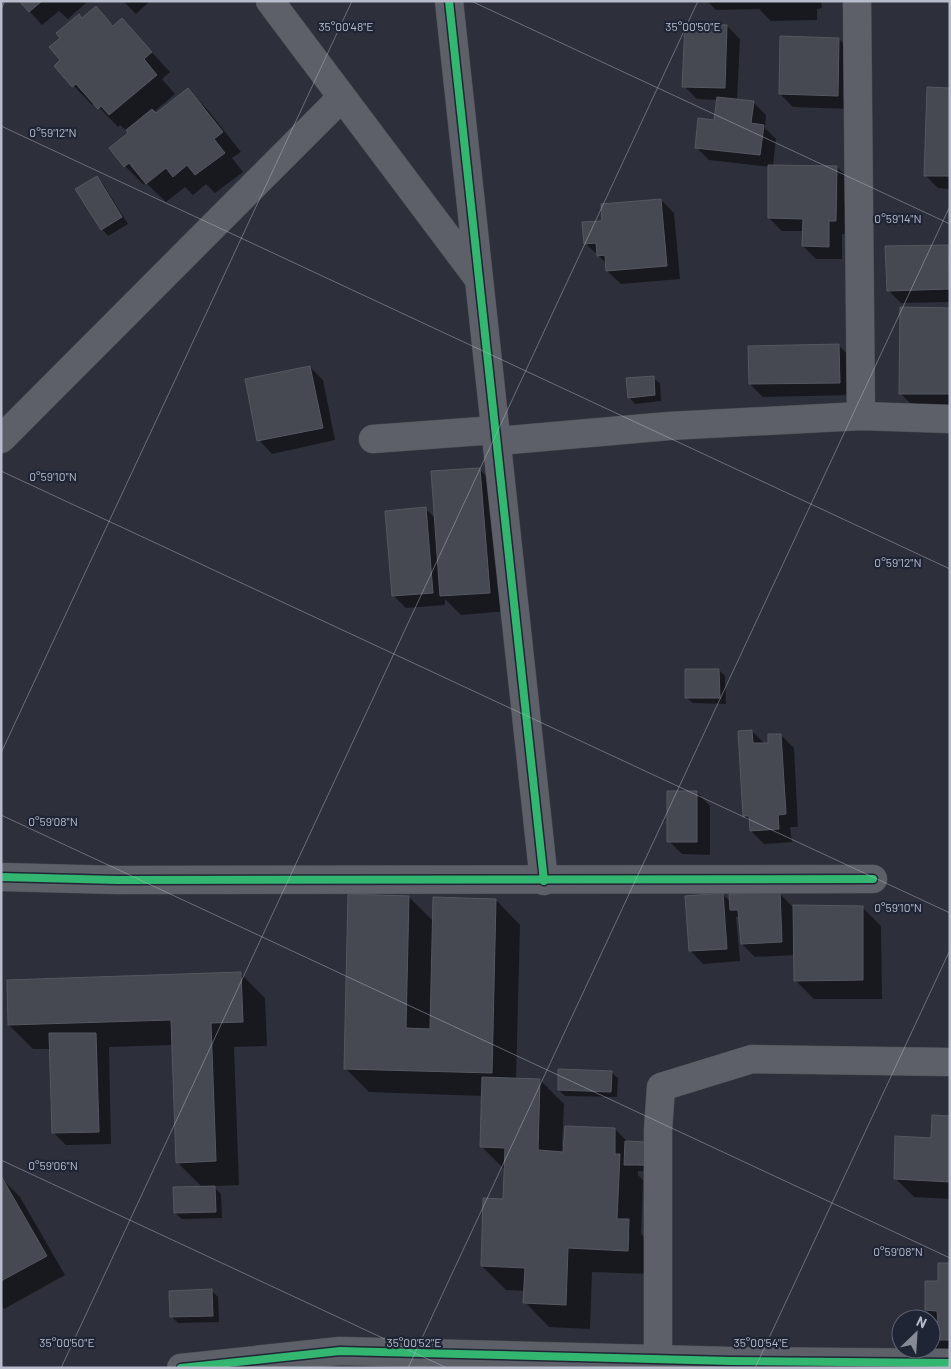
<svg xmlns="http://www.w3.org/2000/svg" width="951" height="1369" viewBox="0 0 951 1369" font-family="Barlow,sans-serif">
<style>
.shadow{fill:#0007}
.building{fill:#464951;stroke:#555861}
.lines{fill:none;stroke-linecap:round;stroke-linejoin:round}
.minor-casing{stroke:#4b4d54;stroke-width:29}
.minor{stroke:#5d6068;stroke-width:28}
.cycleway-casing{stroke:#202536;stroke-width:11}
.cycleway{stroke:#33b770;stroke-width:8}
.ticks{fill:none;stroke:#b8bccb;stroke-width:1;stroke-opacity:0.45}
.ticks-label{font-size:12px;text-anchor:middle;fill:#b8bccb;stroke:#202536;stroke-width:4.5;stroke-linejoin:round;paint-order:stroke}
</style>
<rect width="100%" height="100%" fill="#2d303a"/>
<path class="shadow" d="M20,1h68l-20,18 -9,-8 -17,14z
M123,1h27l-14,13z
M707,1h114l1,7 -5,1v11l-46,1 -12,-12 -43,1z
M96,8l19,19 7,-7 48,52 -8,7 13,15 -21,18 2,3 32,-25 19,19 34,43 -9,6 11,14 -28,21 -9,-9 -13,11 -8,-8 -19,15 -20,-19 -2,2 -19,-19 -14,-18 19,-14 -10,-9 -2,2 -23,-24 -3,2 -37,-39 7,-6 21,-41z
M727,26l13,13 -3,61 16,2 13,13 -1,13 11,11 -3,27 64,1 13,13 -1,54h-7v25h-26l-13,-13 1,-15h-22l-13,-13 1,-51 -61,-7 -13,-13 20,-26 2,-21 -21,-1 -13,-13z
M839,39l13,13 -2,57 -57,-2 -13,-13z
M950,89v100l-12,-1 -13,-13z
M97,178l6,6 25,40 -20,12 -6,-7z
M661,200l13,13 6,66 -59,5 -14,-13v-7l-21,-20 -2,-20 19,-2z
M947,246l3,2v54l-49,1 -13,-13z
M950,309v98l-37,-1 -13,-13z
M838,345l14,13v37l-89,2 -13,-13z
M310,367l13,13 12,60 -63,14 -13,-14z
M653,377l7,7 1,17 -26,3 -6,-7z
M479,469l19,19 10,123 -47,4 -16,-16v6l-39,3 -13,-13 33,-86 10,10z
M719,670l6,6 1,28 -33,-1 -7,-6z
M752,731l13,13h5l11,-9 13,13 4,79h-8l2,15 -28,2 -13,-13 -1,-9 -6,-6z
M697,792l13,14v49l-28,-1 -13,-13z
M779,893l14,14h69l19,19 1,73h-68l-19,-19v-25l-40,2 -13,-13 -2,-25 -4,-3 4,45 -37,3 -13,-14 33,-55 8,7z
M409,897l25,25 62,-22 24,25 -4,154 24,1 24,24 -2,43 53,-18 13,13 11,22v2h12v5h-13v4l5,5 -2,54 11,11 -1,29 -59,-2 -2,57 -41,-2 -24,-25v-11l-19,-1 -24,-24 22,-66 1,-30 -24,-24 2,-50 -114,-4 -24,-24z
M241,974l24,24 2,48 -33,1 5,138 -26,1 8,8 1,24 -40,1 -7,-6 28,-25 -26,-26 -4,-117 -64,2 2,97 -45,1 -13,-13 -2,-83h-18l-24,-24z
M611,1072l7,6 -1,19 -52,-1 -6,-6z
M950,1117v82l-36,-2 -19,-19 37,-39z
M1,1178l19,19 45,78 -61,34 -3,-4z
M950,1264v95l-28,-10h9v-26h9l-14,-13z
M212,1291l6,6 1,25 -41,1 -7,-7z"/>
<path class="building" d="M19,1h23l-13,11z
M96,6l17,20 9,-8 30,34 -8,7 13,16 -48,40 -8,-9 -3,3 -22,-25 -4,3 -18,-21 6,-6 -11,-13 11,-9 -4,-5 23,-19 3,4z
M685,23l42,2 -2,63 -43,-1z
M780,36l59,2 -1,58 -59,-2z
M927,87l23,1v88h-26z
M188,88l35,44 -9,7 11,14 -30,22 -8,-10 -14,12 -7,-9 -20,16 -17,-21 -5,4 -15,-19 19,-15 -2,-3 26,-21 4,4z
M717,97l37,4 -3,22 13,2 -4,30 -65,-7 3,-30 16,2z
M768,165l69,1 -1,55h-7v26l-27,-1 1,-27 -35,-1z
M97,176l25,41 -21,13 -26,-41z
M661,199l6,67 -61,5 -1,-16 -8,1 -1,-13 -12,1 -2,-22 20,-1 -1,-17z
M948,245l2,44 -63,2 -2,-45z
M900,307l50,1v86h-51z
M839,344l1,39 -91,1 -1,-38z
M310,366l13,62 -66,13 -12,-62z
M654,376l1,19 -27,3 -2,-20z
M480,468l10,125 -50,3 -9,-125z
M426,507l7,86 -41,3 -7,-85z
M685,669h34l1,29h-35z
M752,730l1,13h15v-9h13l5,80 -8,1 1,14 -29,2 -1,-15h-6l-5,-85z
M667,791h30v51h-30z
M780,892l2,50 -41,2 -3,-34h-8l-1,-16z
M723,893l4,56 -38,2 -4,-55z
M348,894l61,2 -3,132 24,1 3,-132 63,2 -4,174 -148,-4z
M793,905l70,1v74l-69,1z
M241,972l2,50 -32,1 5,138 -40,2 -5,-143 -163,5 -1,-45z
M49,1033h47l3,99 -47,1z
M558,1069l54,2 -1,21 -53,-2z
M482,1077l58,2 -2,71 25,2 2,-26 50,2v26h5l-3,65h12l-1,32 -60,-3 -2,57 -43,-2 2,-35 -44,-2 2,-68 20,1 2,-51 -25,-1z
M932,1115l18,1v66l-56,-3 1,-43 36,2z
M625,1141l21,1 -1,23h-21z
M1,1176l46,80 -46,25z
M215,1186l1,26 -42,1 -1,-26z
M938,1263h12v77h-19v-18h7l-1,-11 -12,-1v-29h13z
M212,1289l1,27 -43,1 -1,-26z"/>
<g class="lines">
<defs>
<path id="minor" d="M270,1l208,277
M449,1l95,880
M857,1l4,415
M1,439l341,-342
M373,439l122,-9
M498,441l171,-15 192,-10 89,3
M1,877l117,3 755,-1
M658,1359v-229l3,-43 91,-28 198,3
M181,1368l159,-17 391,10 219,2"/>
</defs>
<use href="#minor" class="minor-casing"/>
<use href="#minor" class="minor"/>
<defs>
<path id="cycleway" d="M449,1l95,880
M1,877l117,3 755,-1
M181,1368l159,-17 391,10 219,2"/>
</defs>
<use href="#cycleway" class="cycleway-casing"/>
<use href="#cycleway" class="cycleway"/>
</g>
<path class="ticks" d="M471,1l479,223M1,9l4,-8M1,126l949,443M1,471l949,442M1,753l351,-752M1,815l949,443M1,1160l446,208M61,1368l637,-1367M408,1368l542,-1162M755,1368l195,-418"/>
<g class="ticks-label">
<text x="346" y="31">35°00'48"E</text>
<text x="693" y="31">35°00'50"E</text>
<text x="53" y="137">0°59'12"N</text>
<text x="898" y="223">0°59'14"N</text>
<text x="53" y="481">0°59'10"N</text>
<text x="898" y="567">0°59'12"N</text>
<text x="53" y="826">0°59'08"N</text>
<text x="898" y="912">0°59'10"N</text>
<text x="53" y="1170">0°59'06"N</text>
<text x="898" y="1256">0°59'08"N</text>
<text x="67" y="1347">35°00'50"E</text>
<text x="414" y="1347">35°00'52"E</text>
<text x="761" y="1347">35°00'54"E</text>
</g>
<rect width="951" height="1369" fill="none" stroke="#b8bccb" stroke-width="5"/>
<g transform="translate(916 1334) rotate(25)"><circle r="24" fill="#202536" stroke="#5d6172"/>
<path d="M0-4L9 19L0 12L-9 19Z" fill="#878b98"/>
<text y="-8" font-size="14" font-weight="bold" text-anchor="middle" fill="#b8bccb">N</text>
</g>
</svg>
